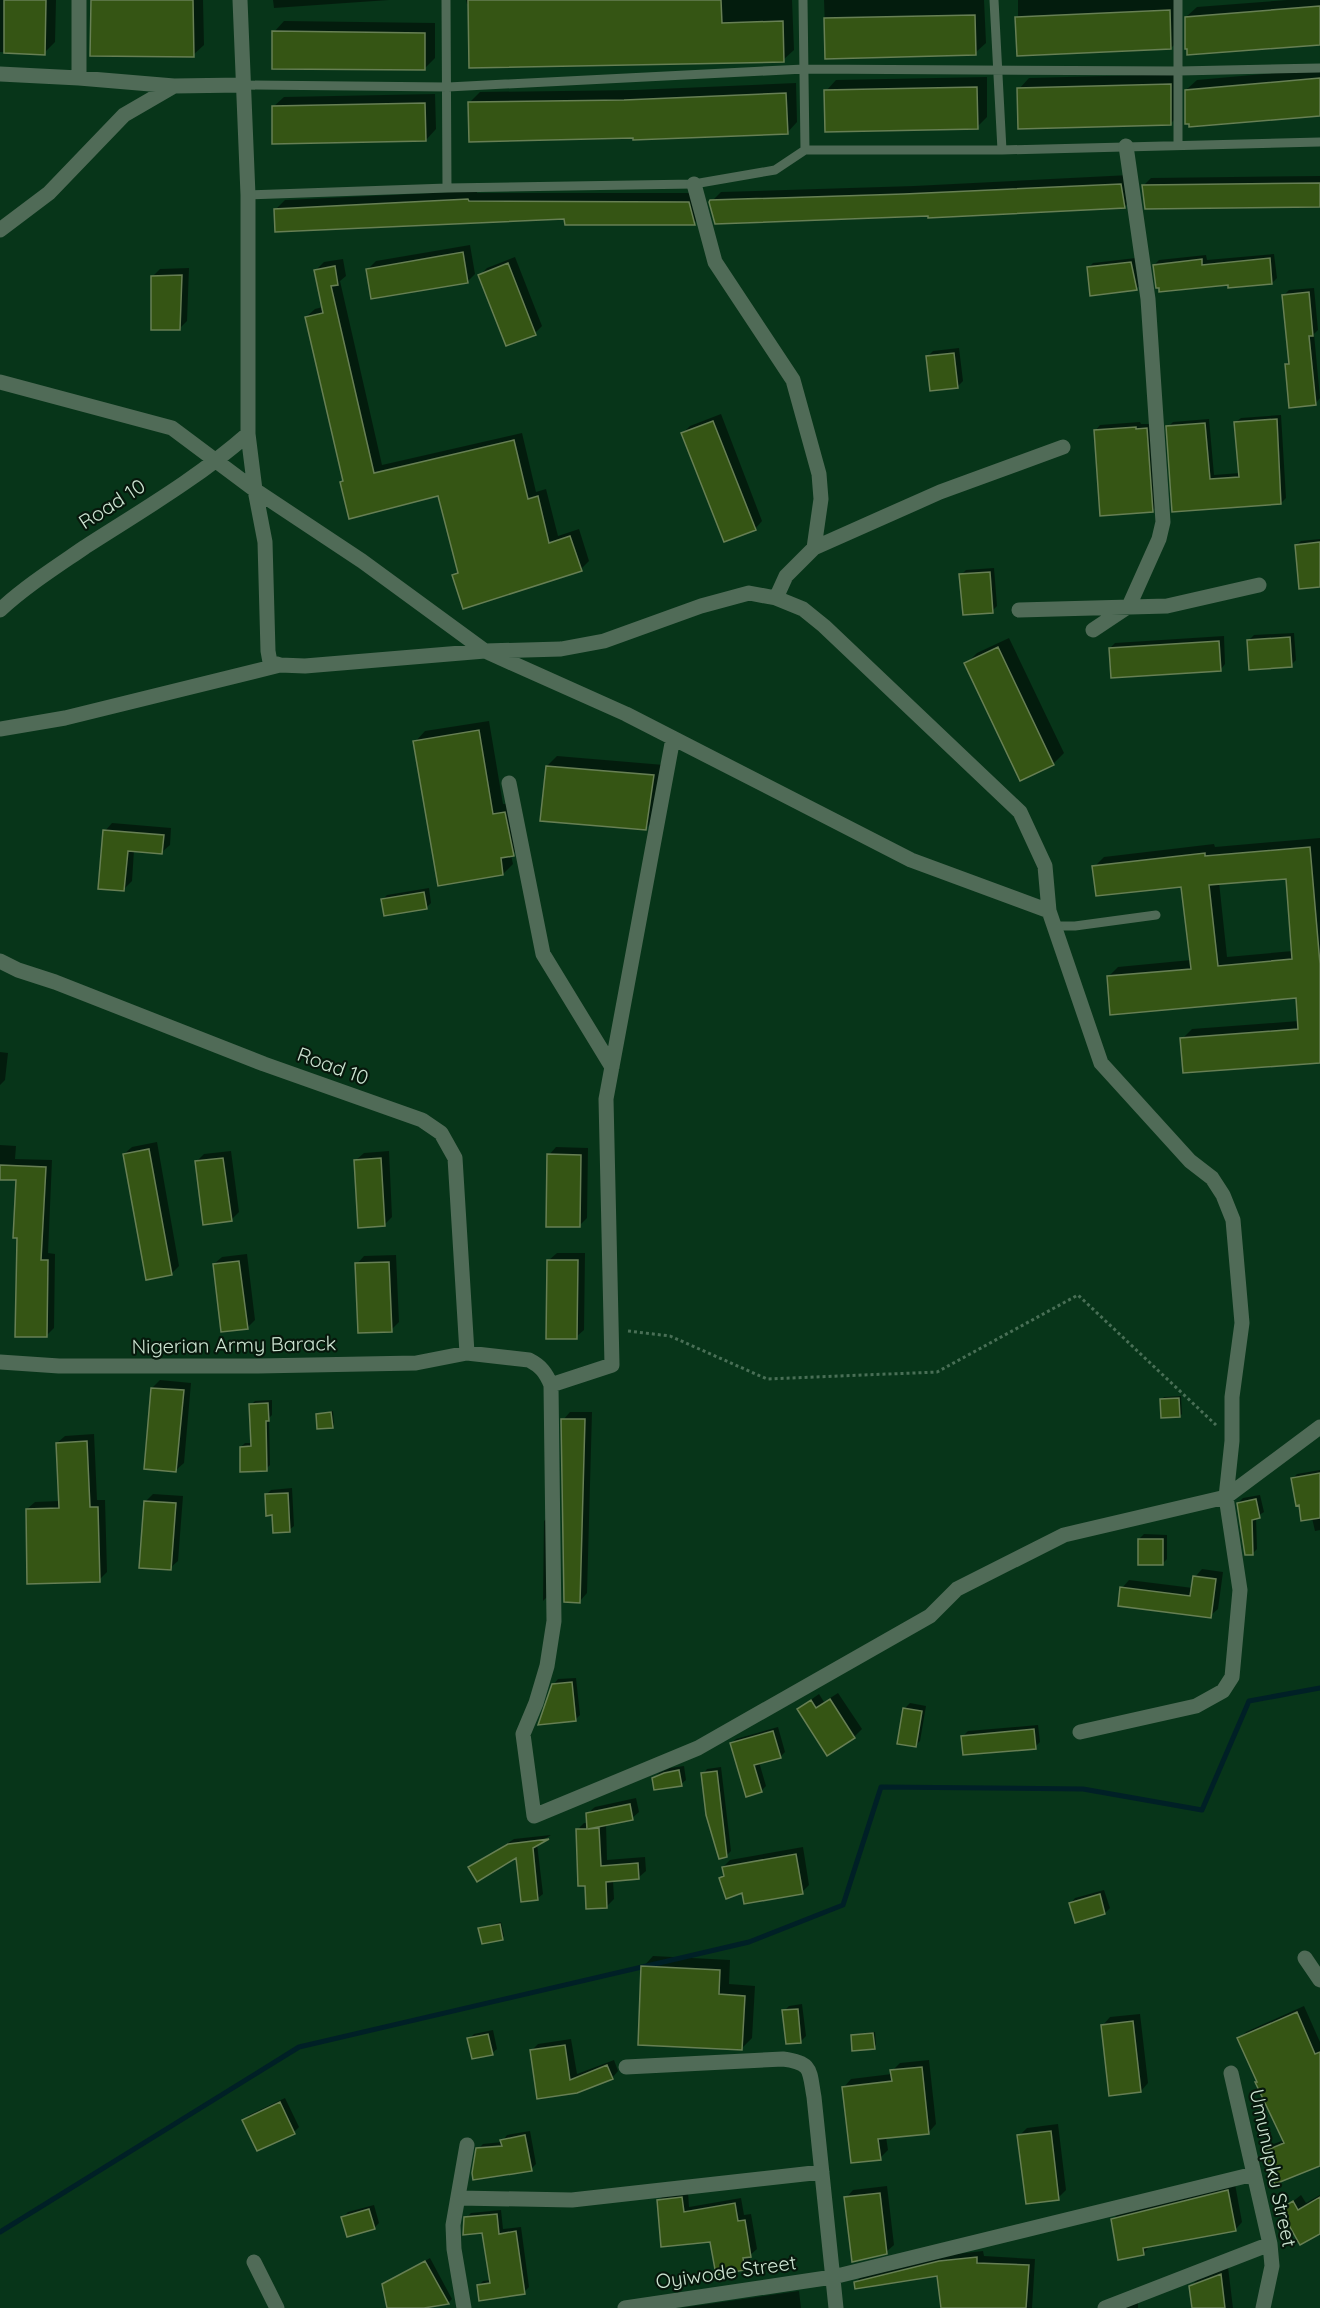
<svg xmlns="http://www.w3.org/2000/svg" width="1320" height="2308" viewBox="0 0 1320 2308" font-family="Quicksand,sans-serif">
<style>
.shadow{fill:#0007;fill-rule:evenodd}
.lines{fill:none;stroke-linecap:round;stroke-linejoin:round}
.stream{stroke:#002026;stroke-width:5}
.building{fill:#355514;stroke:#677f54;stroke-width:1.5;fill-rule:evenodd}
.path{stroke:#496f56;stroke-width:3;stroke-dasharray:3 3;stroke-linecap:butt}
.service{stroke:#506b57;stroke-width:9}
.minor{stroke:#506b57;stroke-width:15}
.labels{text-anchor:middle;stroke-width:4.5;stroke-linejoin:round;paint-order:stroke}
.street-label{font-size:20px;fill:#cde4d2;stroke:#07180c}
</style>
<rect width="100%" height="100%" fill="#073519"/>
<path class="shadow" d="M0,0h56l-1,42 -11,11 -44,-1z
M93,0h110l1,45 -11,10z
M273,0h116l-115,8z
M466,0h326l2,50 -11,10 -316,-56z
M824,0h160l2,43 -11,10 -149,4z
M1018,0h162l1,38 -10,10 -153,7z
M1287,0h33v43l-134,-26 11,-10z
M284,21l151,2v35l-11,11 -150,-37z
M1320,69v45l-134,-24 11,-10z
M1181,74v39l-10,10 -152,-34 10,-11z
M987,77v40l-10,10 -151,-36 10,-11z
M796,83l1,39 -10,11 -153,4 -165,-34 11,-11 155,-2z
M435,94l1,35 -10,11 -153,-33 11,-10z
M1130,175l4,23 -10,9 -195,7 -218,-12 10,-10 193,-6z
M1320,176v29l-177,-19 8,-8z
M477,191v2h221l5,21 -9,9 -128,-6 -290,-8 9,-9z
M470,245l5,29 -7,7 -100,-12 8,-8z
M1274,254l3,24 -5,5h-43l-75,-18 5,-5 47,-5 1,5z
M515,257l27,69 -7,7 -55,-58 7,-7z
M1136,258l5,26 -5,5 -48,-21 5,-5z
M343,259l3,17 -6,5 42,184 140,-32 14,59 10,-3 12,47 21,-7 10,32 -8,8 -128,6 6,-5 -20,-76 -98,-12 3,-3 -38,-162 9,-8 8,-2 -7,-37 8,-8z
M189,268l-2,53 -8,8 -27,-52 8,-8z
M1314,288l4,42 -4,4 6,64 -5,6 -29,-40 4,-3 -6,-66 5,-5z
M959,348l4,33 -5,5 -30,-30 5,-5z
M721,414l41,107 -7,8 -72,-96 7,-7z
M1281,415l5,83 -5,5 -108,7 -5,-83 5,-5 36,-3 5,56 26,-2 -4,-51 5,-4z
M1140,422l1,2h10l6,82 -5,5 -56,-81 4,-5z
M1320,539v46l-24,-40 5,-4z
M994,568l3,38 -5,5 -31,-36 5,-5z
M1294,633l2,27 -5,5 -42,-25 5,-5z
M1224,636l1,28 -4,5 -111,-21 5,-5z
M1009,638l55,115 -11,11 -87,-100 11,-11z
M489,721l14,83 12,-1 8,41 -12,11 2,9 -10,10 -88,-132 10,-11z
M557,756l107,9 -8,53 -11,11 -98,-63z
M112,823l59,5 -1,17 -8,7 -28,-2 -2,31 -8,8 -19,-58z
M1320,838v224l-138,-23 10,-10 107,-8 -2,-24 -189,-20 10,-10 73,-7 -9,-75 -88,-18 10,-10 110,-13 1,3zM1287,877l6,74 -66,6 -8,-75z
M429,888l2,15 -5,5 -44,-8 5,-5z
M0,1052l8,1 -3,27 -5,5z
M157,1142l22,124 -8,8 -47,-120 8,-7z
M0,1145l16,1 -1,13 37,1 -4,93 7,1 -1,74 -8,8 -28,-157 -18,-1z
M556,1147l32,1 -1,70 -8,8 -30,-71z
M231,1151l8,61 -8,8 -35,-58 8,-8z
M389,1151l3,66 -8,8 -28,-65 8,-7z
M557,1253h28l-1,77 -8,7 -27,-77z
M247,1254l8,66 -8,8 -33,-64 8,-7z
M396,1255l3,67 -8,8 -34,-66 7,-8z
M160,1380l31,3 -7,80 -8,7 -24,-82z
M1181,1396l1,18 -2,2 -18,-17 2,-2z
M272,1400v15l-3,3 1,47 -4,4 -25,-22 4,-4h7l-1,-38 4,-4z
M333,1411l1,14 -2,2 -15,-12z
M570,1412h22l-5,181 -7,8 -17,-181z
M94,1434l3,66h8l2,72 -8,8 -72,-71 8,-7 25,-1 -3,-58 8,-7z
M1320,1470v60l-5,1 -3,-13 -12,-14 -7,-26 4,-4z
M292,1488l2,38 -5,4 -16,-16 -7,-19 5,-5z
M153,1494l30,2 -5,65 -8,7 -25,-66z
M1260,1495l4,17 -8,5 1,32 -5,5 -14,-51 5,-5z
M550,1515l1,78 -8,8 1,-80z
M1144,1534l23,1v24l-5,5 -23,-25z
M1202,1569l21,3 -5,37 -8,7 -88,-28 7,-8 64,8 2,-11z
M576,1678l4,37 -5,5 -22,-35 5,-6z
M838,1693l24,36 -8,8 -56,-28 21,-15 5,8z
M910,1703l16,3 -6,35 -5,5 -10,-38z
M1038,1725l2,17 -5,5 -72,-11 5,-5z
M778,1727l7,25 -5,5 -21,5 7,24 -5,5 -30,-47 5,-5z
M684,1766l2,14 -5,4 -27,-6 5,-5 11,-5z
M721,1767l10,84 -5,5 -23,-82 4,-5z
M636,1798l3,14 -7,6 -26,6 1,36 38,-3 1,14 -7,6 -26,3 1,19 -7,7 -20,-22 -10,-54 7,-7h4v-10l7,-6z
M551,1835l-14,9 6,50 -5,4 -20,-42 -48,12 44,-29z
M803,1847l6,38 -7,7 -59,-1 -22,-13 4,-4 -2,-7 7,-7z
M1104,1890l6,18 -5,5 -34,-10 4,-5z
M501,1922l3,14 -2,2 -22,-9z
M653,1956l77,4 -1,24 26,2 -3,52 -10,10 -99,-81z
M802,2004l4,32 -5,5 -17,-30 5,-5z
M1304,2006l16,36v122l-56,-12 7,-7 13,-5 -45,-101 7,-7z
M1140,2014l8,69 -7,8 -38,-66 7,-8z
M493,2030l4,19 -5,4 -23,-14 5,-5z
M875,2032l1,13 -2,2 -22,-11 2,-2z
M571,2039l6,35 37,-14 4,11 -6,7 -35,13 -46,-40 7,-7z
M929,2060l7,64 -7,8 -43,5 2,13 -8,8 -36,-71 7,-8 41,-5v-3l8,-8z
M285,2098l14,29 -5,5 -50,-12 5,-5z
M1058,2124l8,66 -8,8 -39,-62 8,-8z
M530,2131l6,33 -5,5 -53,-20 5,-5 19,-2 5,-7z
M1235,2184l7,38 -6,7 -86,16 -7,9 -30,-35 7,-7z
M887,2186l7,59 -8,7 -40,-54 7,-8z
M688,2192l1,15 52,-9 3,17 7,-1 6,35 -8,7 2,6 -7,7 -86,-68 6,-6z
M1301,2195l5,8 14,-8v37l-38,-22z
M374,2205l5,18 -5,5 -31,-11 5,-5z
M501,2210l2,19 18,-2 8,60 -5,5 -46,-6 5,-5 8,-1 -8,-49 -17,-13 5,-5z
M983,2251l1,5 51,3 -3,49h-90l-3,-34 -83,8 7,-7 84,-20z
M430,2258l22,41 -4,4 -29,5h-32l-3,-23z
M1228,2267l5,41h-40l-2,-22 8,-8z
M799,2291l2,17h-120z
M1138,2302v6h-19z"/>
<g class="lines">
<path class="stream" d="M0,2232l299,-185 450,-105 94,-37 38,-118 202,2 119,21 47,-109 71,-13"/>
</g>
<path class="building" d="M4,0h42l-1,55 -41,-2z
M91,0h102l1,57 -104,-1z
M468,0h253l1,23 61,-2 1,41 -315,6z
M1320,6v39l-133,10v-6h-2v-32z
M1170,10l1,39 -154,7 -2,-39z
M975,15l1,40 -151,4 -1,-41z
M272,31l153,2v37l-153,-1z
M1320,78v38l-131,11v-3h-4v-34z
M1171,84v41l-153,4 -1,-41z
M977,87l1,42 -153,3 -1,-42z
M786,93l2,41 -155,6v-2l-164,4 -1,-40 156,-2z
M425,103l1,38 -154,3v-38z
M1320,183v24l-175,2 -3,-24z
M1121,184l4,24 -197,10v-2l-213,8 -6,-22 1,-2 194,-6z
M468,199l1,2 220,1 6,23h-130l-1,-6 -289,13 -1,-23z
M463,252l5,31 -97,16 -5,-30z
M1270,258l2,26 -44,4v-3l-69,7v-4h-3l-3,-23 49,-6v6z
M1131,262l6,28 -47,6 -3,-29z
M508,263l28,72 -30,11 -28,-71z
M335,266l3,19 -7,1 43,187 140,-33 14,59 10,-3 11,47 21,-7 12,35 -119,38 -11,-34 6,-2 -20,-77 -89,23 -9,-37 3,-1 -38,-164 18,-4 -9,-43z
M182,275l-2,55h-29v-54z
M1309,292l4,44h-4l7,69 -27,3 -4,-44h4l-7,-69z
M954,353l4,35 -28,3 -4,-35z
M1277,419l4,85 -109,8 -6,-86 39,-3 5,56 29,-2 -5,-55z
M713,421l43,109 -32,12 -43,-109z
M1136,427v2l11,-1 6,84 -53,4 -6,-86z
M1320,542v45l-21,2 -4,-44z
M990,572l3,41 -30,2 -4,-41z
M1290,637l2,30 -43,3 -2,-30z
M1219,641l2,30 -110,7 -2,-30z
M998,647l56,118 -34,16 -56,-118z
M479,730l14,84 12,-2 9,44 -13,2 2,17 -65,11 -25,-145z
M546,766l108,9 -8,55 -106,-9z
M103,830l61,5 -2,19 -34,-3 -4,40 -26,-2z
M1310,847l10,117v99l-137,10 -3,-35 118,-9 -2,-31 -186,17 -3,-39 84,-7 -10,-82 -85,9 -4,-30 113,-13v3zM1286,879l6,80 -74,7 -9,-81z
M424,892l3,17 -43,7 -3,-17z
M149,1149l23,126 -26,5 -23,-126z
M547,1154l34,1 -1,72h-34z
M223,1158l9,63 -29,4 -8,-64z
M381,1158l4,68 -27,2 -4,-68z
M0,1165l46,2 -5,93h7l-1,77h-32l2,-99h-4l3,-58h-16z
M547,1260h31l-1,79h-31z
M239,1261l9,68 -27,3 -8,-68z
M389,1262l3,70 -34,1 -3,-70z
M151,1388l33,2 -8,82 -32,-3z
M1179,1398l1,19 -19,1 -1,-19z
M268,1403l1,18h-3l1,50 -27,1v-25l11,-1 -2,-42z
M331,1412l2,16 -16,1 -1,-15z
M561,1419h24l-5,184 -16,-1z
M87,1441l3,66h8l2,75 -73,2 -1,-75 33,-1 -3,-65z
M1320,1473v45l-19,3 -2,-16 -3,1 -5,-28z
M288,1493l2,39 -17,1 -1,-18 -6,1 -1,-22z
M1256,1499l4,19 -8,2 1,35h-8l-8,-52z
M144,1501l32,2 -5,67 -32,-2z
M1138,1539h25v26h-25z
M1193,1576l23,3 -5,39 -93,-12 2,-19 70,9z
M572,1682l4,39 -38,4 14,-41z
M830,1699l25,39 -28,18 -30,-47 14,-9 5,8z
M903,1708l19,3 -6,36 -19,-3z
M1034,1729l2,20 -73,6 -2,-19z
M773,1731l8,27 -27,7 8,27 -16,5 -16,-54z
M679,1770l3,16 -28,4 -2,-12 12,-5z
M717,1771l10,86 -8,2 -13,-44 -5,-42z
M630,1804l3,16 -45,9 11,-1 2,38 37,-3 1,16 -33,3 1,26 -21,1 -1,-23h-7l-2,-57h11l-1,-16z
M549,1839l-16,9 5,52 -17,2 -5,-44 -39,24 -9,-15 40,-23z
M796,1854l7,40 -59,10 -2,-11 -16,6 -7,-21 5,-2 -2,-9z
M1100,1894l5,20 -30,9 -6,-20z
M500,1924l3,16 -21,4 -4,-16z
M641,1966l79,4 -1,24 26,2 -3,54 -104,-5z
M798,2009l3,34 -15,1 -4,-34z
M1297,2012l18,42 5,-2v114l-45,18 -13,-32 22,-9 -29,-61h2l-20,-44z
M1133,2021l8,71 -32,4 -8,-71z
M873,2033l2,16 -23,2 -1,-16z
M488,2034l5,21 -21,4 -5,-21z
M565,2045l5,35 37,-15 6,14 -36,14 -40,6 -7,-49z
M922,2067l7,67 -51,5 3,21 -30,3 -9,-76 50,-6 -2,-11z
M280,2102l15,32 -38,17 -15,-31z
M1051,2131l8,69 -33,4 -9,-69z
M525,2135l7,36 -59,9 -1,-7 4,-25 26,-2 -2,-6z
M1228,2190l8,41 -93,17 1,7 -26,5 -7,-41z
M880,2193l7,61 -35,8 -8,-65z
M682,2197l2,15 51,-9 3,18 7,-1 6,37 -8,1 2,12 -29,5 -6,-33 -49,5 -4,-47z
M1320,2197v37l-20,11 -20,-36 13,-8 5,9z
M369,2209l6,20 -28,8 -6,-20z
M497,2214l2,20 17,-3 9,63 -46,7 -2,-16 13,-2 -8,-50 -19,2 1,-18z
M977,2257v6l52,2 -3,43h-85l-4,-32 -82,13 -1,-7 85,-21z
M425,2261l24,43 -25,4h-37l-5,-24z
M1221,2274l4,34h-33l-3,-22z"/>
<g class="lines">
<path class="path" d="M628,1331l42,5 97,43 170,-7 141,-77 138,130"/>
<path class="service" d="M446,0l1,188
M803,0l2,150
M994,0l8,150
M1178,0v145
M242,85l206,2 356,-18 375,2 141,-3
M248,195l199,-7 247,-4 81,-14 30,-20h197l318,-8
M1053,926h22l81,-11"/>
<path class="minor" d="M240,0l8,195v239l7,56 10,52 3,109 2,11 10,3 25,1 180,-15 76,-2 43,-8 97,-35 48,-13 27,5 27,11 21,17 196,186 25,54 4,45 52,152 89,98 22,17 11,17 10,25 9,103 -10,74v44l-6,56 14,93 -8,87 -9,14 -27,15 -116,26
M0,74l79,4 95,8 68,-1
M79,78v-78
M694,184l21,78 78,118 26,94 2,25 -7,49
M0,230l49,-37 75,-78 50,-29
M0,382l172,46 83,62 107,71 123,90 141,63 285,146 138,51
M776,598l10,-22 28,-28 126,-56 123,-45
M0,610c26,-24 56,-43 85,-63 56,-36 113,-69 163,-113
M1019,610l148,-4 92,-21
M1093,630l36,-24 30,-67 4,-17 -15,-223 -22,-153
M0,729l65,-11 215,-53
M509,783l34,171 69,113
M0,961l18,9 37,12 209,82 158,56 19,13 14,25 12,195
M0,1362l59,4h199l158,-3 51,-10 62,7c12,6 17,13 22,25l3,236 -7,45 -11,37 -13,31 11,82 164,-68 232,-132 27,-27 107,-54 162,-38 94,-70
M551,1385l61,-20 -6,-266 67,-361
M1305,1958l15,22
M626,2067l157,-8c30,4 26,11 31,38l22,211
M1231,2073l39,171 2,22 -9,42
M459,2198l113,2 250,-28
M254,2262l23,46
M464,2308l-10,-59 -1,-24 14,-80
M625,2308l208,-31 421,-103
M1105,2308l165,-64"/>
</g>
<g class="labels">
<g class="street-label">
<text transform="translate(112 504) rotate(-33)" y="7">Road 10</text>
<text transform="translate(333 1066) rotate(20)" y="7">Road 10</text>
<text transform="translate(234 1345) rotate(-1)" y="7">Nigerian Army Barack</text>
<text transform="translate(1273 2168) rotate(78)" y="7">Umunupku Street</text>
<text transform="translate(726 2272) rotate(-8)" y="7">Oyiwode Street</text>
</g>
</g>
</svg>
